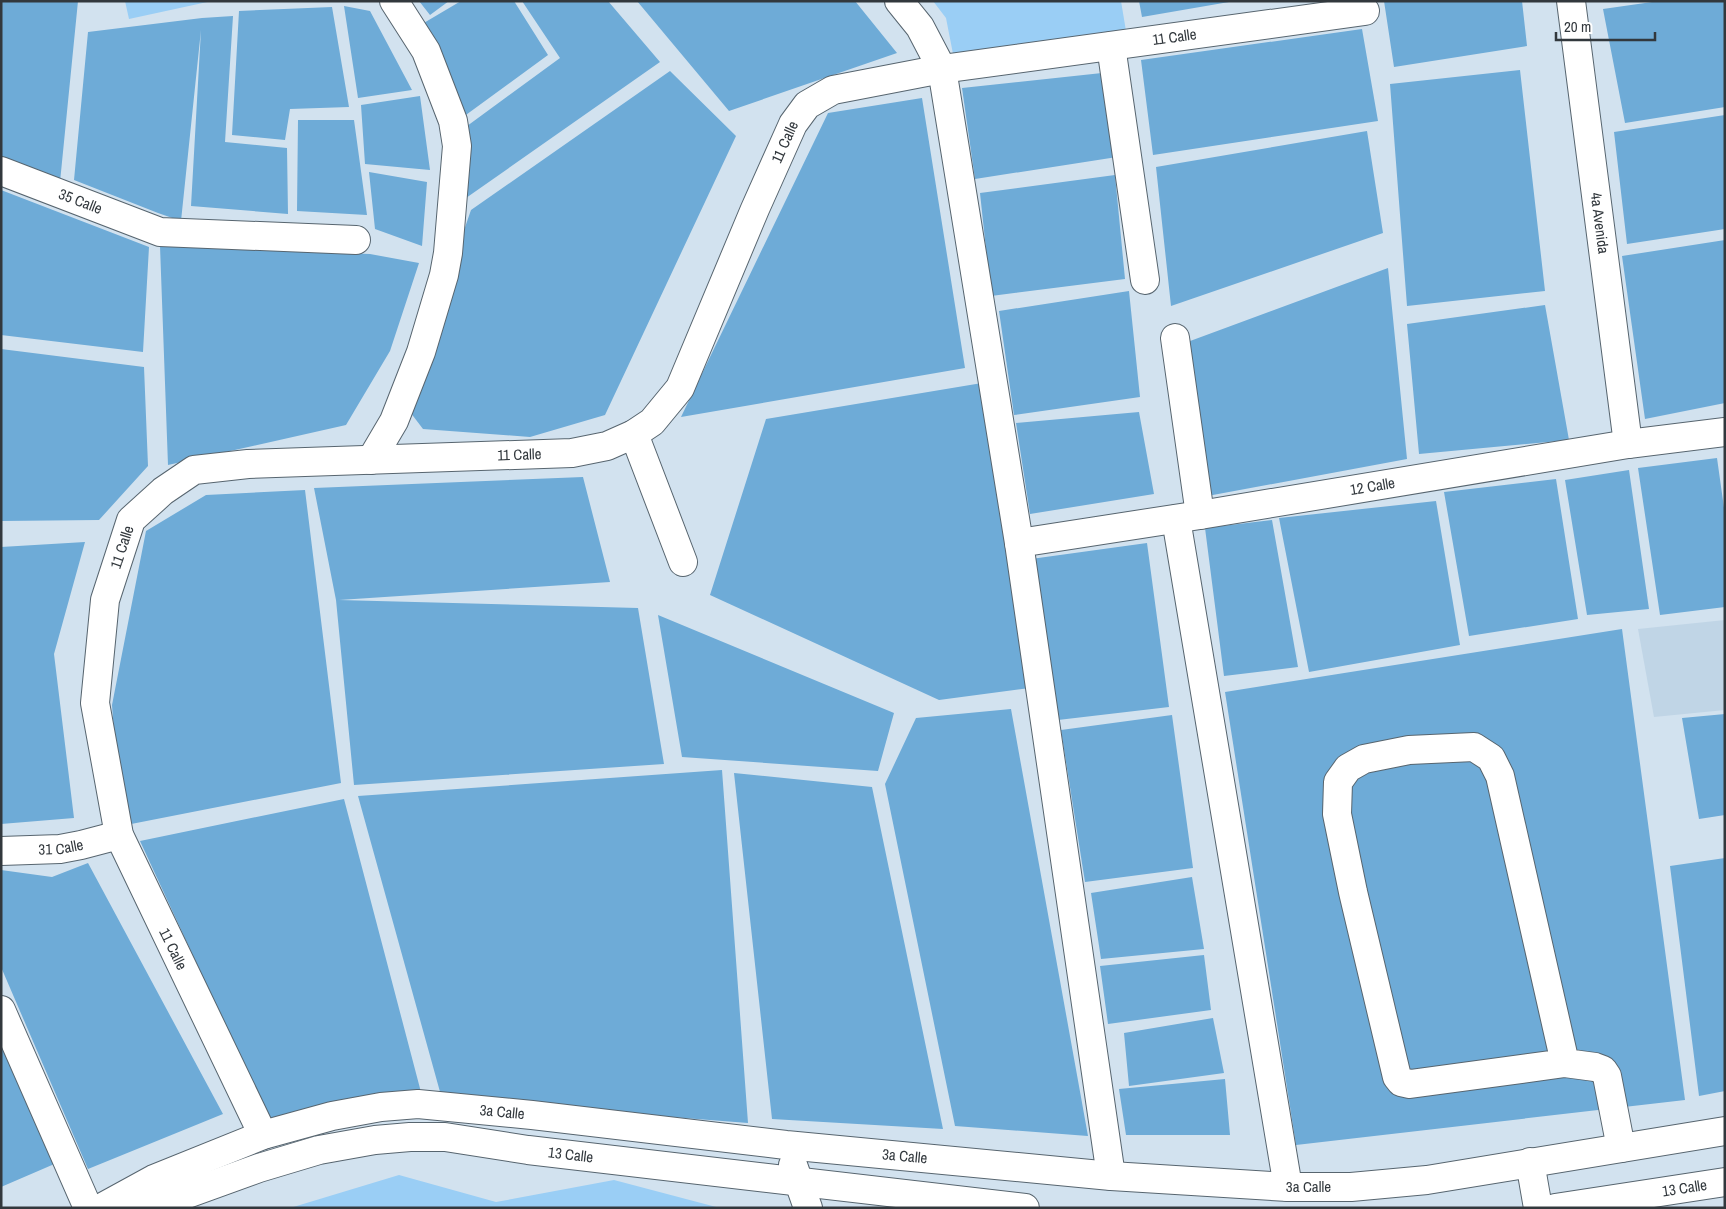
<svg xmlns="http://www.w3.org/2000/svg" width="1726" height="1209" viewBox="0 0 1726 1209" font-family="'Archivo Narrow',sans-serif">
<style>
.built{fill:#c0d5e6}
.green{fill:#9acef5}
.building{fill:#6eabd7}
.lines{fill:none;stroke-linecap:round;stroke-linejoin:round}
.minor-casing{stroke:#57656f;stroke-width:30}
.minor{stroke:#fff;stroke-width:28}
.labels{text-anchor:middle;stroke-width:4;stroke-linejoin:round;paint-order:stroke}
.street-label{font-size:15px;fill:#32383d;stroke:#fff}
</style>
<rect width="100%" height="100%" fill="#d2e2ef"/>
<path class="built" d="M1725,620v90l-71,7 -16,-88z"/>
<path class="green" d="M125,1h87l-83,18z
M933,1h188l5,30 -172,28 -8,-41z
M399,1175l97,27 118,-22 106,28h-430z"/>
<path class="building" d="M1,1h77l-18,181 -59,-23z
M419,1h30l-19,14z
M461,1h53l34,54 -89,65 -42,-93z
M522,1h86l52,61 -194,136 -3,-69 97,-71z
M637,1h218l42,52 -168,58z
M1139,1h90v1l-87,15z
M1384,1h138l5,45 -133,21z
M1659,1h66v106l-100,16 -22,-114z
M344,6l26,5 42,79 -54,8z
M332,7l17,100 -59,2 -5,31 -53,-5 7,-124z
M233,16l-8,126 62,6 1,66 -97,-8 10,-176 -20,191 -23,-8 -84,-33 14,-148 114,-14z
M1362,29l16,92 -225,34 -12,-95z
M1520,70l25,221 -138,15 -17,-222z
M670,71l66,65 -131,279 -75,22 -107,-8 -19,-25 67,-194z
M1102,73l15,84 -142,22 -13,-91z
M420,96l10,74 -65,-6 -4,-59z
M922,98l43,270 -284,49 147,-304z
M1725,115v114l-98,15 -13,-112z
M298,120h56l13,95 -70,-4z
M1367,131l16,102 -212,73 -15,-139z
M369,172l58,10 -5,64 -47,-17z
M1115,175l10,104 -134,17 -11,-103z
M1,190l148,57 -6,105 -142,-17z
M1725,240v163l-80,16 -23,-163z
M160,246l210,8 49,9 -29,88 -44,74 -178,40z
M1388,268l19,191 -205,38 -20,-153z
M1129,291l11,106 -126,18 -15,-104z
M1545,305l24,135 -150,14 -12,-130z
M1,349l143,18 4,99 -49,54 -98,1z
M982,383l48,305 -91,12 -229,-105 56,-176z
M1139,412l15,82 -124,20 -14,-91z
M1717,458l8,57v92l-65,8 -22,-147z
M1629,470l20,139 -62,6 -22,-135z
M583,477l27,105 -271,18 299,8 26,156 -310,21 -18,-185 -22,-112z
M1556,479l22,140 -109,17 -25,-144z
M305,490l36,293 -220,43 -9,-121 34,-174 60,-36z
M1436,501l24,144 -151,27 -30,-154z
M1272,520l26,147 -74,9 -19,-148z
M85,542l-31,112 20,164 -73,6v-277z
M1147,543l22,164 -111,13 -27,-161z
M658,615l236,98 -16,58 -196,-14z
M1622,629l63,471 -389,45 -71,-453z
M1011,709l77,427 -133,-10 -70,-342 31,-66z
M1725,714v101l-26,4 -17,-101z
M1172,715l21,153 -108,14 -24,-152z
M722,770l26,353 -306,-24 -84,-303z
M734,773l138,14 71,342 -171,-10z
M344,799l78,297 -153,24 -129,-279z
M1725,858v233l-26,5 -29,-230z
M88,863l135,251 -135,55 -87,-202v-97l51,7z
M1192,877l12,72 -103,10 -10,-66z
M1204,955l7,55 -103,14 -8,-58z
M1213,1018l11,55 -95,13 -5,-53z
M1,1036l58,126 -58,25z
M1225,1079l5,56h-104l-7,-46z"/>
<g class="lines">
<defs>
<g id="minor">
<path d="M899,1l21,26 22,42 77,474 92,633"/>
<path id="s1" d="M1571,1l57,443"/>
<path d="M1111,46l34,234"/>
<path id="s2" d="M1,171l159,61 196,8"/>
<path d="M1175,338l25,177"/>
<path d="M634,434l49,128"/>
<path d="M371,460l23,-39 27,-69 23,-77 4,-22 9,-107 -4,-25 -27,-70 -32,-50"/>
<path d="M1176,519l112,668"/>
<path id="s3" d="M1019,543l181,-28 428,-71 97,-12"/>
<path id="s4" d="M1,851l59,-2 21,-4 38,-10"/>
<path d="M1,1010l87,198"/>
<path d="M1565,1063l-65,-287 -9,-18 -17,-11 -65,3 -45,9 -16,9 -10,14 -1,32 16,78 44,185 4,5 9,2 155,-21 30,4 8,3 4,6 14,72"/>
<path id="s5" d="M263,1135l-144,-300 -24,-132 10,-103 26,-80 32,-29 31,-21 54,-6 324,-11 35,-7 27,-12 18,-12 28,-34 75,-179 38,-85 14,-19 26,-15 109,-21 423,-58"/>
<path d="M1530,1162l8,46"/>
<path d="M793,1165l15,43"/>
<path id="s6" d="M101,1208l53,-29 109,-44 69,-19 49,-9 37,-3 114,11 254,30 325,31 177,11h63l76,-7 298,-49"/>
<path id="s7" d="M126,1208l39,-6 94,-34 60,-18 56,-10 35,-3h35l83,13 497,58"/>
<path id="s8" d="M1555,1208l170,-26"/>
</g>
</defs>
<use href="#minor" class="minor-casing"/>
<use href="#minor" class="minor"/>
</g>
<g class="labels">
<g class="street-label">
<text dy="5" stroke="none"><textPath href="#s5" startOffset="1931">11 Calle</textPath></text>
<text dy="5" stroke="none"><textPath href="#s5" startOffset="1512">11 Calle</textPath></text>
<text dy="5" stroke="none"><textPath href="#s2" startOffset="85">35 Calle</textPath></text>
<text dy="5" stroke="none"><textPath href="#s1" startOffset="224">4a Avenida</textPath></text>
<text dy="5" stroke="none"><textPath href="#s5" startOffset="1061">11 Calle</textPath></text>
<text dy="5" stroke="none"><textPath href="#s3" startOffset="358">12 Calle</textPath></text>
<text dy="5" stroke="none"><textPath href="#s5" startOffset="626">11 Calle</textPath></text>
<text dy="5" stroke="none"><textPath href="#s4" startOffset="60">31 Calle</textPath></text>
<text transform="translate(173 949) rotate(64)" y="5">11 Calle</text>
<text dy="5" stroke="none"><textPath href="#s6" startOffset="421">3a Calle</textPath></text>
<text dy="5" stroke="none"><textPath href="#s7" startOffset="456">13 Calle</textPath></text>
<text dy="5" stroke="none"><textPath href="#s6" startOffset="826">3a Calle</textPath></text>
<text dy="5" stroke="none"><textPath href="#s6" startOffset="1231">3a Calle</textPath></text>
<text dy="5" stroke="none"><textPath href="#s8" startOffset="131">13 Calle</textPath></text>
</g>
</g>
<rect width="1726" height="1209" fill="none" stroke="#32383d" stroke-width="5"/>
<path d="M1556 32v8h99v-8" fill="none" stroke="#32383d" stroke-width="2.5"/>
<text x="1564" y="32" font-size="15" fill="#32383d" stroke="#ffffff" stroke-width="4" paint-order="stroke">20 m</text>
</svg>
